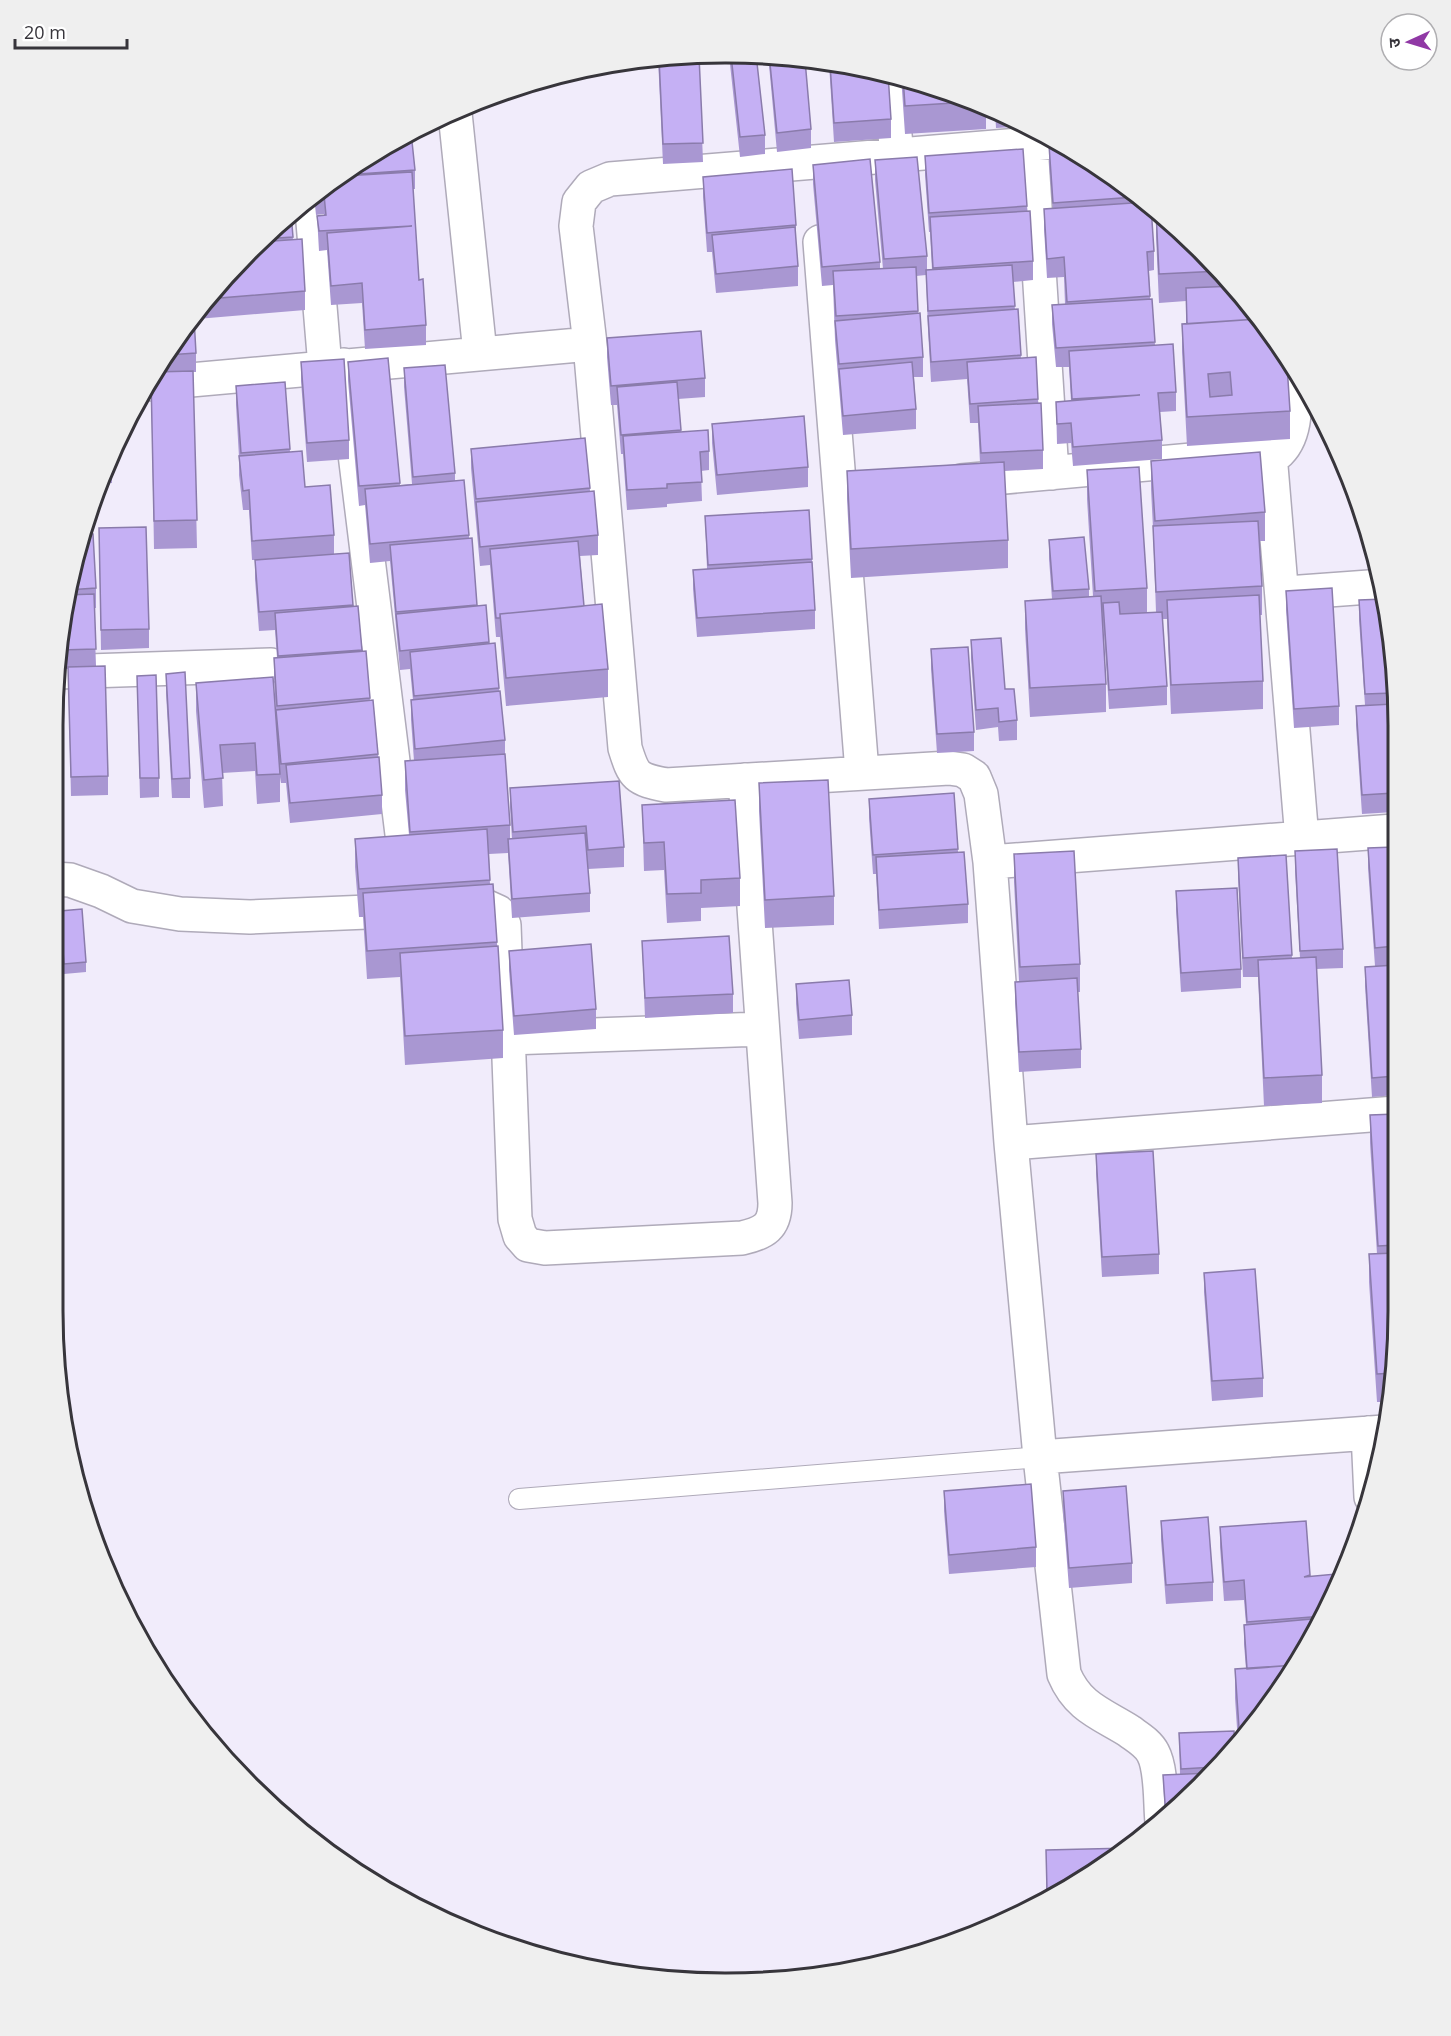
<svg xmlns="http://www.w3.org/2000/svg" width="1451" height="2036" viewBox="0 0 1451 2036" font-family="'Open Sans','Noto Sans Devanagari',sans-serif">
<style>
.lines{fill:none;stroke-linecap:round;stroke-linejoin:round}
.service-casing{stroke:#afaab9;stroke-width:22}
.minor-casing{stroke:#afaab9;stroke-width:36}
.service{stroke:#fff;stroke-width:20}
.minor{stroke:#fff;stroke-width:33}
.wall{fill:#a997d2}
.building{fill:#c5b0f4;stroke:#8a7bab;stroke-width:1.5;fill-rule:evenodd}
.rim{fill:none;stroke:#37353b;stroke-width:3}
</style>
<rect width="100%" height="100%" fill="#f1ecfb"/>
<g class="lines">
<defs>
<path id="service" d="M519,1499l521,-42"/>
<path id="minor" d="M889,74l8,81
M455,113l25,240
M1056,142l-446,37 -19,8 -12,15 -3,24 14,118 35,404c9,29 11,31 41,37l283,-17 14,2 11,7 7,17 9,68 21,281 29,314 24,217c14,33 36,39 65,57 8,6 19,12 24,22 9,17 7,50 9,69
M1031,144l21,329
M311,198l14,169
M820,242l42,530
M344,365l58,469
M146,384l444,-40
M1270,454l32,385
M961,481l318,-29c19,-19 16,-52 14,-78
M1287,593l96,-7
M58,672l213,-7
M990,862l404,-31
M53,879l17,1 31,11 31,15 48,8 70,3 237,-10 11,5 6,13 11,294 5,17 8,9 17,3 197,-10c22,-5 33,-11 33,-35l-30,-423
M509,1038l253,-9
M1011,1143l385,-30
M1368,1433l3,64
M1040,1457l344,-25"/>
</defs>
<use href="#service" class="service-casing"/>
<use href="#minor" class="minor-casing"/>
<use href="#service" class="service"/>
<use href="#minor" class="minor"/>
</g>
<path class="wall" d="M756,54l9,81v19l-25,3 -11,-102z
M768,54h2l41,75v19l-34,4z
M699,56l4,106 -40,2 -5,-106z
M829,64l59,10 3,45v19l-57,4z
M901,76l85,32v21l-81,5z
M995,111l28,11 7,4 -34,2z
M389,142l26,28v19h-2l6,91 7,45v20l-61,4 -3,-46 -31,2 -4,-55 -8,1 -2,-35 7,-1v-1l-8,1 -2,-19z
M1049,145l86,52v6l19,48v19l-5,1 1,28h2l3,46 21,47v19l-16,1 2,28v19l-89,7 -2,-23 -14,1 -1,-42 15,-1 -2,-34h-13l-4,-43v-19l13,-1 -1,-27 -17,1 -3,-49v-20h9l-4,-45z
M925,156l102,50 6,55v19l-20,2 2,28 3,-1 3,49 17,41 5,51v19l-39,2 4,69v28l-157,10 -4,-79v-28l133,-8 -2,-40h-8l-3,-44 -36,3 -3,-52 -2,-55 -10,1 2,37 5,44v20h-9l2,32v20l-73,6 -8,-95 -2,-55 -11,1 -9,-102v-19l67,97v7h3l-8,-89v-20l52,96v14h5l-2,-38h-1l-4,-57z
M703,177l93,48v19l2,22v20l-82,7 -4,-41h-5l-4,-55z
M1156,211l76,71 55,83 3,46v28l-103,7 -5,-94v-28h4v-23l-27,2 -3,-67z
M291,213l2,27 12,51v19l-108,9 -1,-5 23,-32 63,-63z
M194,318l2,35v19h-3l4,176 -43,1 -3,-171z
M607,338l98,40v19l-27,2 3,33 28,19v19l-8,1 1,30 -35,3v3l-40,3 -4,-56h-2l-4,-49h-6l-4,-48z
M388,358l12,127 12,-1 -8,-97v-19l51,105v7l14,55v3h3l5,68 9,-1 3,39 10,44 6,52v18l5,67v14h2l-2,-31v-20l109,-7 5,66v20l-36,2 2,24v19l-78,6 -4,-65 -19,1 1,31 3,-1 10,146v28l-98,7 -5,-88 -33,2 -4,-62h-4l-4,-50v-28l54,-4 -4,-45v-29h9l-3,-41v-20h2l-3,-31 -10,1 -10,-109 -20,2 -5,-58 -6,1 -11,-125v-19z
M301,362l48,78v19l-42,3 -6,-81z
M285,382l5,70 15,35 29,48v19l15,-1 4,54 5,-1 4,45h4l4,50 3,-1 9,95v19l-92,9 -4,-40h-5l-1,-6v25l-23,2 -2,-33 -33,2 1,33 -19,2 -8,-97v-28l80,32 -2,-37v-20h3l-2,-28 -16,1 -4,-52v-19h-3l-3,-50h-6l-4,-35v-18l-3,-52v-19z
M712,424l96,43v20l-91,8 -5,-52z
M585,438l5,53 8,44v20l-18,1 4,50 24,63v28l-102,9 -6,-69h-4l-6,-72 -10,1 -9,-98v-19z
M111,452l1,31 -13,1 5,-16z
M1151,461l114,51v29h-6l3,45v29h-2l3,66v28l-92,5 -4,-95h-5l5,67v19l-58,4 -6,-90 3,65v28l-76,5 -5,-88v-28l27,-2 -3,-40v-19l40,49v8l4,-1 -6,-97v-29l60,118v25l9,-1 -3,-84 -2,-39z
M1359,507l16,44 6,25 -10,1 -3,-38h-7z
M809,510l6,100v19l-118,8 -4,-48v-19l14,-1 -2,-53z
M99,528l50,101v19l-48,2z
M84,534l12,54v20h-2l2,58 12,110v19l-37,1 -3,-127h-10l8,-75z
M1286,591l53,115v19l-45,3 -8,-118z
M1359,600l34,37 1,175 -32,2 -6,-89v-19l9,-1 -6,-85z
M971,640l34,49 12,31v20l-18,1 -1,-14 -22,3 -5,-71z
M931,649l43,83v19l-37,2 -6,-84z
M166,674l24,104v20h-18l-6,-105z
M137,676l22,102v19l-19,1z
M52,725l2,55v19h-2z
M759,783l75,113v29l-69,3 -6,-117z
M954,793l4,59 10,52v19l-89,6 -3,-55h-3l-4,-56v-19z
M642,805l98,73v28l-39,2v13l-34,2 -3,-53 -20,1z
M1394,847l1,248 -23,2 -7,-111v-19l10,-1 -7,-98v-20z
M1295,851l48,98v19l-27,1 6,106v28l-58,3 -6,-129h-15l-5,-100v-19l48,-3 6,103h8l-5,-87z
M1014,854l66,110v28h-2l3,57v19l-62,4 -4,-71v-19l4,-1 -5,-99z
M1176,891l65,78v19l-60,4 -5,-82z
M60,911l26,51v10l-22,2z
M642,941l91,53v19l-88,5z
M509,951l87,58v20l-82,6 -5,-65z
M796,984l56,31v20l-53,4 -3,-35z
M1396,1114l1,240 -8,48h-12l-8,-120v-28h8l-7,-111v-28z
M1096,1154l63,100v20l-57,3 -6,-104z
M1204,1273l59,105v19l-51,4 -8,-109z
M944,1491l92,56v20l-87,7 -5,-63z
M1063,1491l69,72v20l-63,5 -6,-77z
M1161,1521l52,61v19l-47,3 -5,-64z
M1220,1527l90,49 19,32 -70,112 -21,23 -3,-45v-29h11l-2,-25v-19l2,-1 -2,-24 -20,1 -4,-54z
M1179,1733l56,13 -66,71 -4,3 -2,-45 17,-1z
M1046,1850l53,20 -53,28z"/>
<path class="building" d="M756,54l9,81 -25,2 -9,-82z
M769,54l36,6 6,69 -34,4z
M699,56l4,87 -40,1 -4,-86z
M830,64l58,10 3,45 -57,4z
M903,77l67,25 -65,4z
M411,132l4,38 -71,5 45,-33z
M1059,144l76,47v6l-82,6 -4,-58z
M1023,149l4,57 -98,7 -4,-57z
M917,157l10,99 -43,3 -9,-99z
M870,159l10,103 -58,5 -9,-102z
M792,169l4,56 -89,8 -4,-56z
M412,172l7,108 4,-1 3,46 -61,5 -3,-47 -31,3 -4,-53 85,-7 -93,5 -2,-15 9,-1 -2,-20h-8l27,-19z
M1147,202l4,4 3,45 -7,1 3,44 -83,6 -3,-45 -17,2 -3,-50z
M1030,211l3,50 -100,7 -3,-51z
M1156,211l64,60 -61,3z
M291,213l2,24 -31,2 20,-20z
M795,227l3,39 -82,8 -4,-39z
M302,239l3,52 -98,8 12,-17 40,-40z
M1012,265l3,41 -87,5 -2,-41z
M916,267l2,44 -82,5 -3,-45z
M1235,286l22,33 -70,5 -1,-36z
M1152,299l3,43 -99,6 -4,-43z
M1018,309l3,46 -90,7 -3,-46z
M920,313l3,44 -84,7 -4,-43z
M194,318l2,35 -29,2z
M1257,319l30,46 3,46 -103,6 -5,-93zM1230,372l2,23 -22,2 -2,-23z
M701,331l4,47 -94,8 -4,-48z
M1173,344l3,48 -18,1 4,47 -89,7 -2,-24 -14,1 -1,-22 84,-7 -68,4 -3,-48z
M1036,357l2,42 -68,5 -3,-42z
M388,358l12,125 -41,3 -11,-124z
M344,359l5,81 -42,3 -6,-81z
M912,362l4,47 -73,7 -4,-47z
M445,365l10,108 -42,4 -9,-109z
M193,371l4,149 -43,1 -3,-143 4,-6z
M285,382l5,67 -49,4 -5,-67z
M677,382l4,48 -60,5 -4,-48z
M1041,403l2,47 -62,3 -3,-47z
M804,416l4,51 -91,8 -5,-51z
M708,430l1,21 -9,1 2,30 -35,2v4l-40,2 -4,-54z
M585,438l5,50 -114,11 -5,-50z
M302,451l3,36 25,-2 4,50 -82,6 -3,-51 -6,1 -4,-35z
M111,452l1,12h-7z
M1260,452l5,60 -110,9 -4,-60z
M1004,462l4,78 -157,9 -4,-78z
M1139,467l8,121 -52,3 -8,-121z
M464,480l5,55 -99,9 -5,-55z
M594,491l4,44 -118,12 -4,-45z
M809,510l3,49 -104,6 -3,-49z
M1258,521l4,65 -106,6 -3,-66z
M146,527l3,102 -48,1 -2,-102z
M84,534h9l3,54 -29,2z
M1369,534l6,17 2,6 -6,1z
M1084,537l5,52 -36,2 -4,-51z
M472,538l5,67 -81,7 -6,-67z
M578,541l6,65 -84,8v4h-4l-6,-69z
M349,553l4,52 -94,7 -4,-52z
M812,562l3,48 -118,8 -4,-48z
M1332,588l7,118 -45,3 -8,-118z
M94,594l2,55 -36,1 5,-55z
M1259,595l4,86 -92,4 -4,-85z
M1101,596l5,88 -76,4 -5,-87z
M1385,599l8,38v56l-28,1 -6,-94z
M1119,602l1,12 42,-2 5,74 -58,4 -6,-87z
M602,604l6,65 -102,9 -6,-64z
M486,605l3,37 -89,9 -4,-37z
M358,606l4,44 -84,6 -3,-43z
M1001,638l4,51h9l3,31 -18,2 -1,-14 -22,2 -5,-70z
M495,643l4,45 -85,8 -4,-44z
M968,647l6,85 -37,2 -6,-85z
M366,651l4,47 -93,8 -3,-48z
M105,666l3,110 -37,1 -3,-110z
M185,672l5,106 -18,1 -6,-105z
M156,675l3,103h-19l-3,-102z
M273,677l7,97 -23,1 -2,-32 -35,2 3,33 -19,2 -8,-97z
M500,691l5,49 -90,9 -4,-49z
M373,700l5,54 -97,10 -5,-54z
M1393,704l1,89 -32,2 -6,-89z
M53,720l1,60h-2v-55z
M505,754l5,71 -100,7 -5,-71z
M379,757l3,38 -92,8 -4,-38z
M828,780l6,116 -69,4 -6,-117z
M619,781l5,66 -36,3 -2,-24 -73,6 -3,-44z
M954,793l4,56 -85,6 -4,-56z
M735,800l5,78 -39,2v13l-34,1 -3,-52 -20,1 -2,-38z
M487,829l3,51 -131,9 -4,-50z
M585,833l5,60 -78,6 -4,-60z
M1394,847l1,99 -20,2 -7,-100z
M1337,849l6,100 -43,2 -5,-100z
M1074,851l6,113 -60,3 -6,-113z
M964,852l4,52 -89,6 -3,-53z
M1286,855l6,100 -49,3 -5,-100z
M493,884l4,58 -130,9 -4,-58z
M1237,888l4,81 -60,4 -5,-82z
M82,909l4,53 -22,2 -4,-53z
M729,936l4,58 -88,4 -3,-57z
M591,944l5,65 -82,7 -5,-65z
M498,946l5,84 -98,6 -5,-83z
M1316,957l6,118 -58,3 -6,-118z
M1395,965v111l-23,2 -7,-111z
M1077,978l4,71 -62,3 -4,-70z
M849,980l3,35 -53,5 -3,-36z
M1396,1114v131l-18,1 -8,-131z
M1153,1151l6,103 -57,3 -6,-103z
M1396,1253l1,101 -3,19 -17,1 -8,-120z
M1255,1269l8,109 -51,3 -8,-108z
M1031,1484l5,63 -87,8 -5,-64z
M1126,1486l6,77 -63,5 -6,-77z
M1208,1517l5,65 -47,3 -5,-64z
M1306,1521l4,54 -6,2 32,-3 1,13 -8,21 -5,8 -77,6 -3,-42 -20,2 -4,-55z
M1323,1618l-29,47 -47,4 -3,-44z
M1294,1665l-35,55 -6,7 -14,1 -4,-59z
M1234,1731l1,15 -20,21 -34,2 -2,-36z
M1210,1773l-41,44h-3l-3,-42z
M1128,1848l-29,22 -37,20h-15l-1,-40z"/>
<path d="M0 0H1451V2036H0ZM725 63H726A662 662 0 0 1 1388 725V1311A662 662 0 0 1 726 1973H725A662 662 0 0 1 63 1311V725A662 662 0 0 1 725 63Z" fill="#efefef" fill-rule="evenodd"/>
<path class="rim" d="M725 63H726A662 662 0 0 1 1388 725V1311A662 662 0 0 1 726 1973H725A662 662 0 0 1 63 1311V725A662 662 0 0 1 725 63Z"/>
<g transform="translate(1409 42) rotate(266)"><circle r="28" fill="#ffffff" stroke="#afaeb1" stroke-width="1.5"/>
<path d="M0-4.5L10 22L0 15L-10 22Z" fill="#9038a5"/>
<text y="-9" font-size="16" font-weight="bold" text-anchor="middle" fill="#37353b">उ</text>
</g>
<path d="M15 39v9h112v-9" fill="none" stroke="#37353b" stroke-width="3"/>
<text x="24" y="39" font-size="18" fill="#37353b" stroke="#ffffff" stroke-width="4.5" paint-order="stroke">20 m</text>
</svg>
